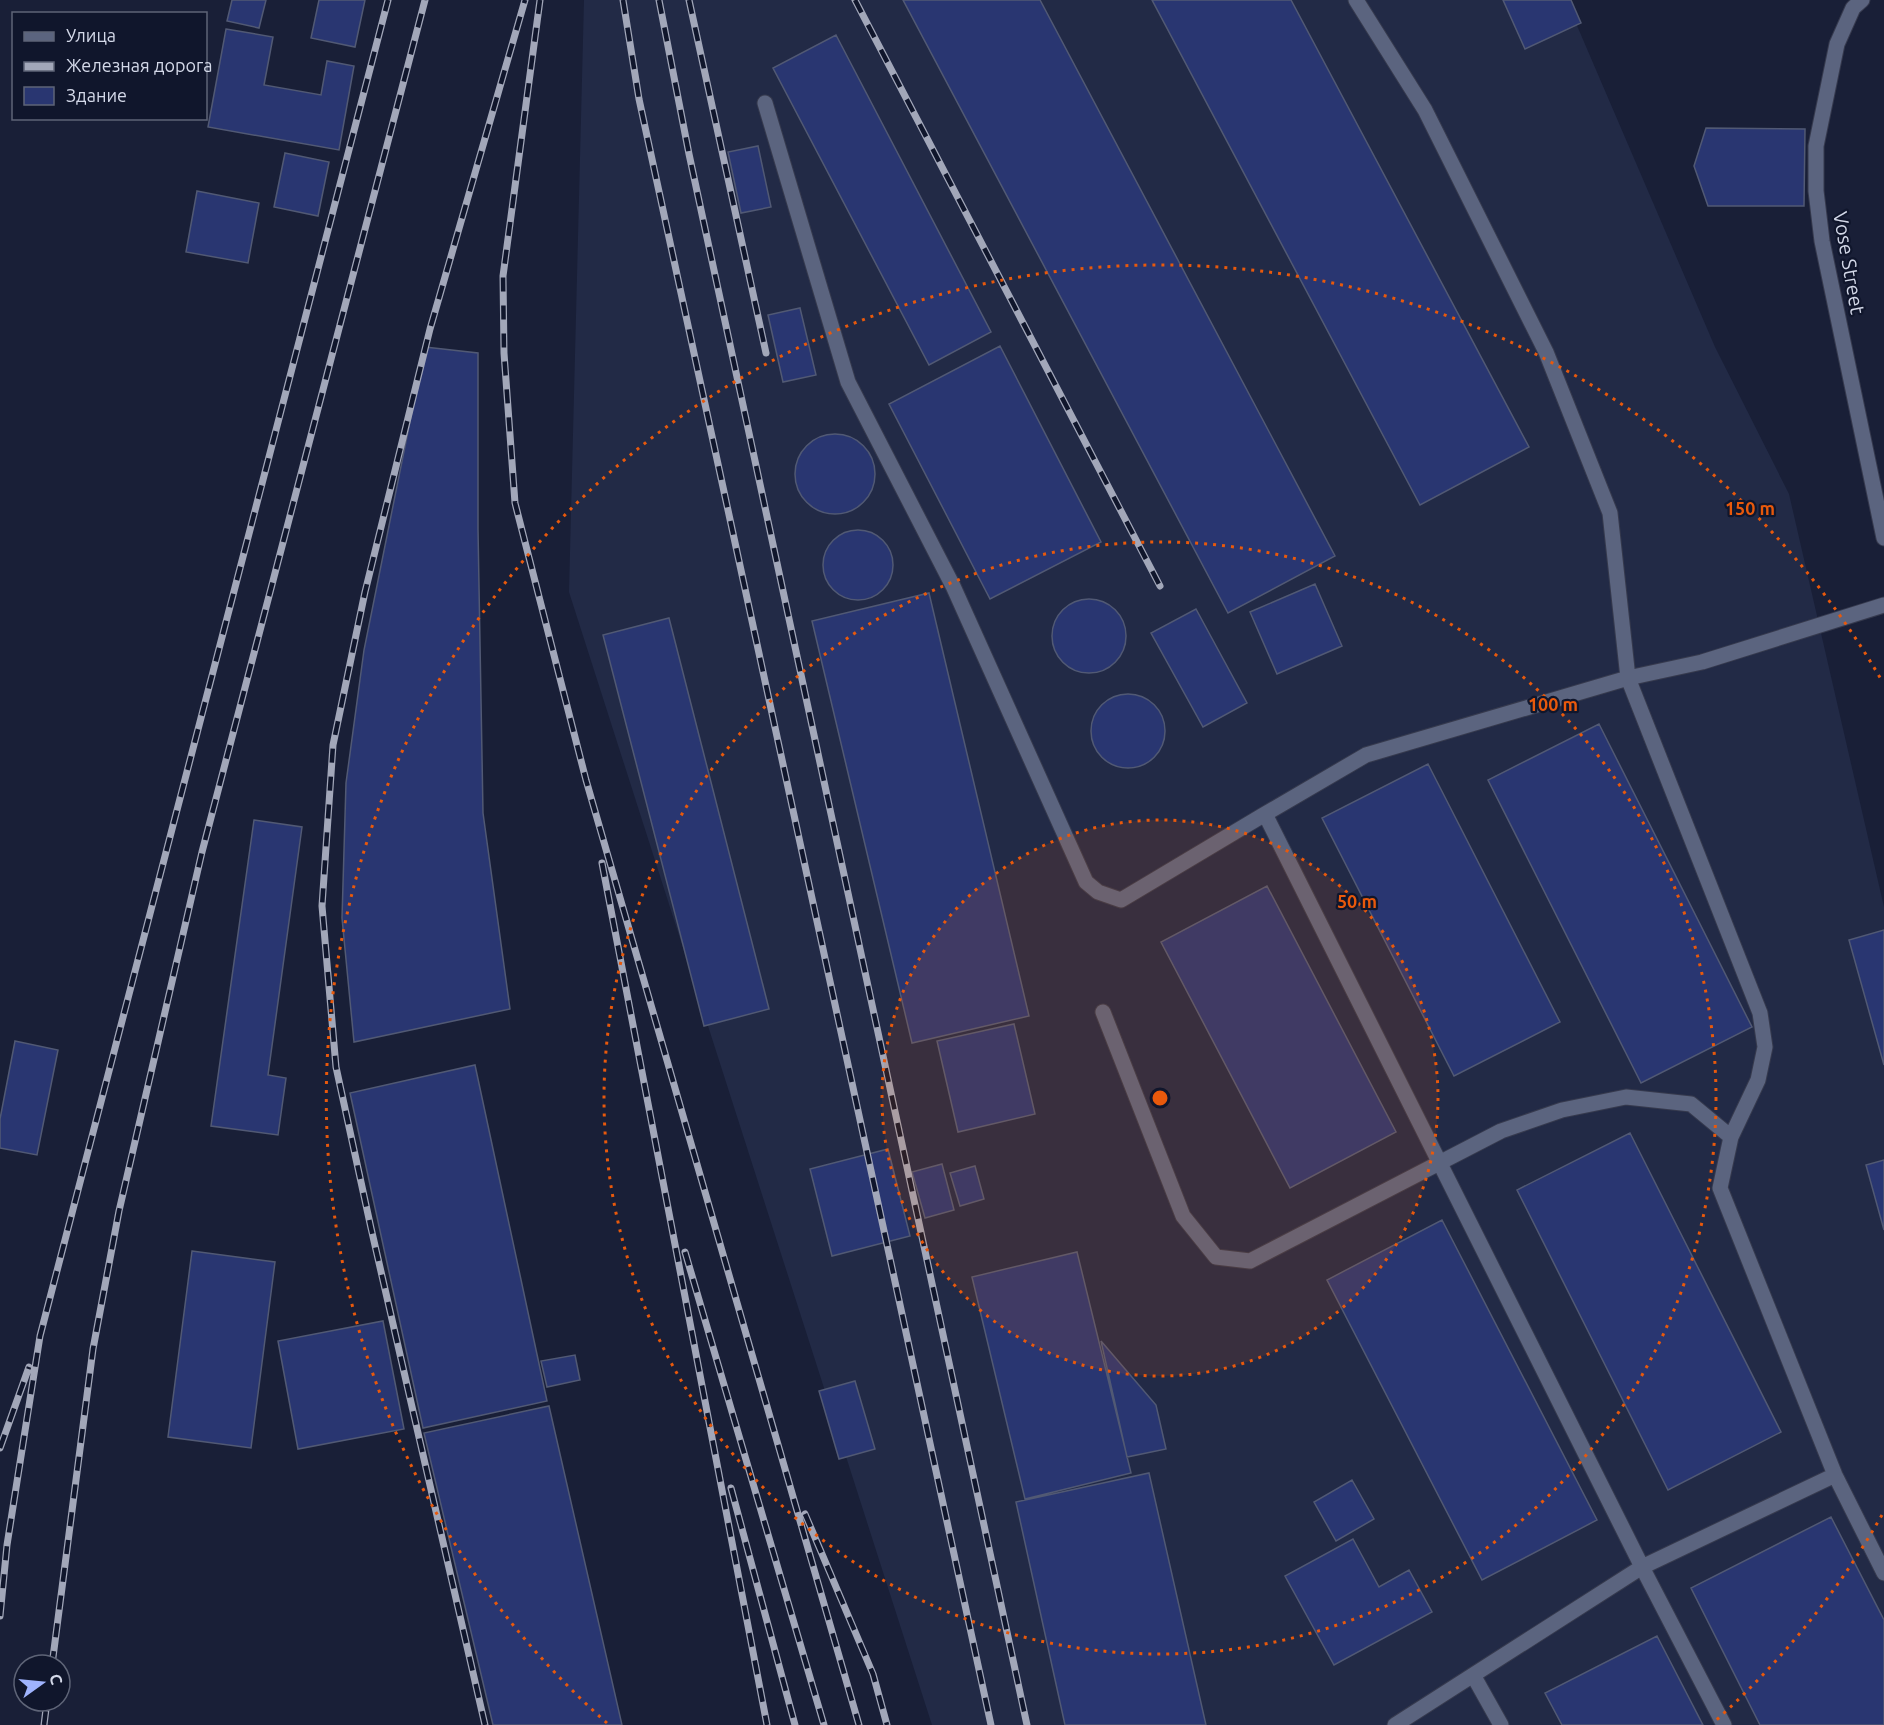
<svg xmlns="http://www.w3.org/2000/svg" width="1884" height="1725" viewBox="0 0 1884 1725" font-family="Ubuntu,sans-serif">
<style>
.built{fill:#222a46}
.building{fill:#293671;stroke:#515974;stroke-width:1.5}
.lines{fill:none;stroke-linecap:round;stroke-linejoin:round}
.lane-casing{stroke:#363a4e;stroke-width:17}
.street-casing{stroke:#363a4e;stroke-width:17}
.lane{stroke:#5b647f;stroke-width:15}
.street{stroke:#5b647f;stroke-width:15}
.rail-casing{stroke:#a2a7b9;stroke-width:7}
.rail{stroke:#10162c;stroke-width:4.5;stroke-dasharray:14;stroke-linecap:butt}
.ring{fill:none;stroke:#e8590c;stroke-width:3;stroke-dasharray:3 6}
.labels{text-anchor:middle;stroke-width:4.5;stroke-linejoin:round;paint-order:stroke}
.street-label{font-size:20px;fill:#d3d8e8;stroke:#10162c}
.centre{fill:#e8590c;stroke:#10162c;stroke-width:3}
.ring-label{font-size:18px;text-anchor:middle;font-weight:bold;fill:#e8590c;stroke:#10162c;stroke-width:4.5;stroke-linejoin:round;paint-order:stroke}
</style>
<rect width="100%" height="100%" fill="#191f37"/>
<path class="built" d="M584,0h982l149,347 74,147 95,413v818h-952l-363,-1133z"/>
<path class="building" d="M232,0h34l-7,28 -32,-7z
M319,0h46l-10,47 -44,-9z
M903,0h137l295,556 -107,57z
M1152,0h139l238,447 -109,58z
M1503,0h68l10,23 -56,26z
M226,29l47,8 -9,48 57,10 6,-34 27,5 -15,84 -131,-23z
M836,35l155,297 -62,33 -156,-297z
M1706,128l99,1 -1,77h-96l-14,-40z
M758,146l13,61 -30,6 -13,-61z
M285,153l44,9 -11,54 -44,-9z
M197,191l62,12 -11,60 -62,-11z
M800,308l16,67 -33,7 -15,-67z
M1000,346l101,196 -111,57 -101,-195z
M425,347l53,6v176l5,284 27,196 -156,33 -12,-124 4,-135 18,-133z
M795 474a40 40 0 1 1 80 0a40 40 0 1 1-80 0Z
M823 565a35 35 0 1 1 70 0a35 35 0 1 1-70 0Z
M1315,584l27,62 -65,28 -27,-62z
M929,593l100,423 -117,27 -100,-422z
M1052 636a37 37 0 1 1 74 0a37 37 0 1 1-74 0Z
M1196,609l51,94 -44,24 -52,-94z
M669,618l100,391 -65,17 -101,-391z
M1091 731a37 37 0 1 1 74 0a37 37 0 1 1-74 0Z
M1599,724l153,303 -111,56 -153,-303z
M1428,764l132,258 -106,54 -132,-258z
M254,820l48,7 -34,248 18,3 -8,57 -67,-9z
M1267,886l129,246 -106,56 -129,-246z
M1884,930v135l-35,-125z
M1014,1024l21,90 -77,18 -21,-91z
M15,1041l43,9 -21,105 -37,-7v-29z
M475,1065l72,336 -124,27 -73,-335z
M1630,1133l151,299 -113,58 -151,-300z
M888,1149l22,87 -78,20 -22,-87z
M1884,1160v70l-18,-65z
M942,1164l12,46 -29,8 -13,-46z
M975,1166l9,33 -24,7 -10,-33z
M1442,1220l155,300 -115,60 -155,-300z
M192,1251l83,11 -24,186 -83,-11z
M1077,1252l54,221 -106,26 -53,-222z
M383,1321l21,108 -106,20 -20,-108z
M1101,1341l55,64 10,44 -39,8z
M575,1355l5,25 -33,7 -6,-26z
M855,1381l20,68 -36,10 -20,-68z
M549,1406l73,319h-129l-69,-292z
M1149,1473l57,252h-141l-49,-223z
M1352,1480l22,39 -38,22 -22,-39z
M1831,1517l53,103v105h-124l-69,-137z
M1353,1539l26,48 30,-17 23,42 -98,53 -49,-89z
M1657,1636l46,89h-141l-17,-32z"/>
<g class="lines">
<defs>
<path id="lane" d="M1356,0l69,110 121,242 64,161 18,165 -262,77 -101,59 377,753 82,158
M765,103l83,279 105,204 133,296 12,10 23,8 144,-86
M1884,605l-182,57 -74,16 132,335 5,34 -7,33 -27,57 -11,51 115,287 49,98
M1103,1012l80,204 33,41 34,4 251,-130 61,-21 64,-13 65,7 40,33
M1473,1675l28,50
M1395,1725l247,-158 193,-92"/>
<path id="street" d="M1862,0l-9,8 -16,36 -21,102v45l6,50 62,297"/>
</defs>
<use href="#lane" class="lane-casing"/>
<use href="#street" class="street-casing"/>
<use href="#lane" class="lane"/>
<use href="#street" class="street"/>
<defs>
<path id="rail" d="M540,0l-37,276 1,77 11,150 71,277 273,945
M623,0l16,99 352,1626
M659,0l30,154 338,1571
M689,0l77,353
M855,0l305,586
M602,863l165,862
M685,1252l139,473
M0,1448l29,-81
M731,1488l64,237
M805,1514l68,160 14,51
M0,1616l7,-71 33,-209 348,-1336
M52,1665l41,-316 26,-138 83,-359 223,-852
M44,1725l3,-24
M485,1725l-114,-497 -35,-161 -14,-161 11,-161 32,-153 65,-263 95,-329"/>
</defs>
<use href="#rail" class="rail-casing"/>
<use href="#rail" class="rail"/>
</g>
<circle cx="1160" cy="1098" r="278" fill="#e8590c" fill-opacity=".12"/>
<g class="ring">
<circle cx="1160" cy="1098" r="278"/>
<circle cx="1160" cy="1098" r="556"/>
<path d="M1882 1515A834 834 0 0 1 1713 1723M607 1723A834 834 0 1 1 1882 681"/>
</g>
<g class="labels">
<g class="street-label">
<text transform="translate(1849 263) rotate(80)" y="7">Vose Street</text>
</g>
</g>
<circle cx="1160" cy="1098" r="9" class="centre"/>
<g class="ring-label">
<text x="1750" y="515">150 m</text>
<text x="1553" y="711">100 m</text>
<text x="1357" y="908">50 m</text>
</g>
<rect x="12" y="12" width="195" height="108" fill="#10162c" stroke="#5e6477" stroke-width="1.5"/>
<rect x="24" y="32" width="30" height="9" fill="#5b647f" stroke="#5e6477" stroke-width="1.5"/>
<text x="66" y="42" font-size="18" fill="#d3d8e8">Улица</text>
<rect x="24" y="62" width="30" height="9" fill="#a2a7b9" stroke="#5e6477" stroke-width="1.5"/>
<text x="66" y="72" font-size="18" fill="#d3d8e8">Железная дорога</text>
<rect x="24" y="87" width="30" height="18" fill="#293671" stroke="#5e6477" stroke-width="1.5"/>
<text x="66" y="102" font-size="18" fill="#d3d8e8">Здание</text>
<g transform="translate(42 1683) rotate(75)"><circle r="28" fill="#10162c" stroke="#5e6477" stroke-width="1.5"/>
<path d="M0-4.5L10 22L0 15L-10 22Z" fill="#9fb3fd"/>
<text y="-9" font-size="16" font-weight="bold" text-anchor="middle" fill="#d3d8e8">С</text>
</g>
</svg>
